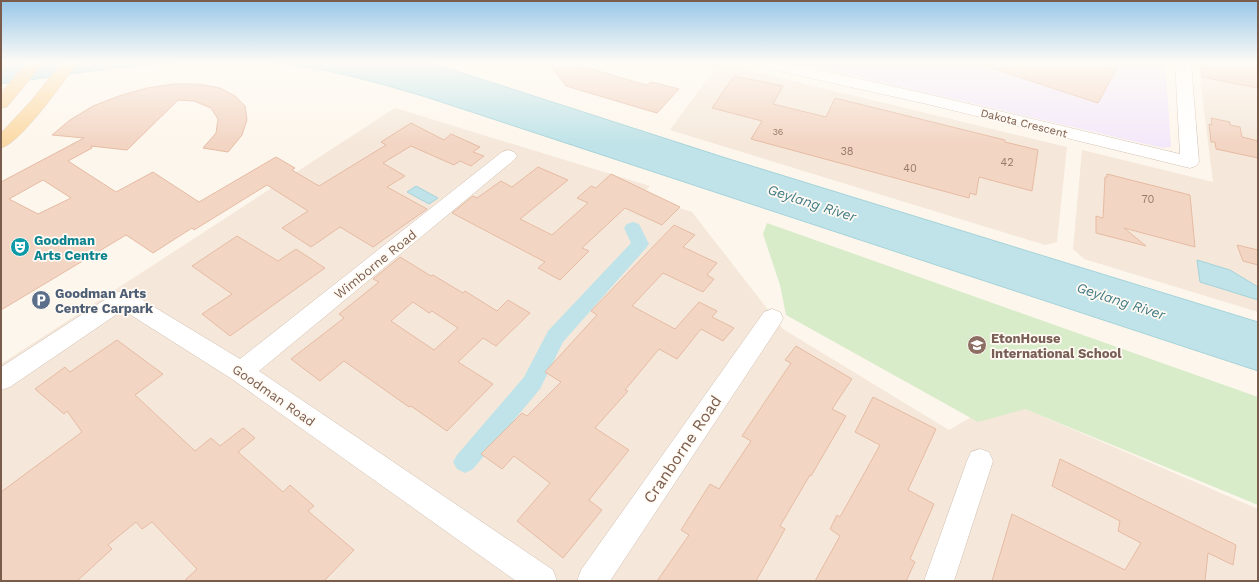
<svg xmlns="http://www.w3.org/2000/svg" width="1259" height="582" viewBox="0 0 1259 582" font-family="'Work Sans',sans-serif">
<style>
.residential{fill:#f5e8da}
.education{fill:#f3e8fa}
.green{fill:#d8ecc9}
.water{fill:#bfe3e8;stroke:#a5d3da}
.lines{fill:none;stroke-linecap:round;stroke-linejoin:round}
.canal{fill:#bfe3e8;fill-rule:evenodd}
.building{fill:#f3d5c3;stroke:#e6bba3;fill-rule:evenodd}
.minor-casing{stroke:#d1beb0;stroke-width:1}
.major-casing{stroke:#dad1cd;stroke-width:1}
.minor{fill:#fff;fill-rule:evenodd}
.major{fill:#fbd9a5;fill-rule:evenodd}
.labels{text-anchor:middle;stroke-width:3.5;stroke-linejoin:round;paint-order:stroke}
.far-number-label{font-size:9px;fill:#987a6a}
.far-street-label{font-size:11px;fill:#7a5c4d;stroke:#fffaf3}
.number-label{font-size:11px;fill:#987a6a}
.culture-label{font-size:13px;font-weight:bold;fill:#0d838f;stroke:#fffaf3;text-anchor:start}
.street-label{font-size:13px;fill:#7a5c4d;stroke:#fffaf3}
.service-label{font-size:13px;font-weight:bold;fill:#4e5e75;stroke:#fffaf3;text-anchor:start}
.education-label{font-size:13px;font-weight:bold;fill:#785e54;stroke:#fffaf3;text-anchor:start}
.water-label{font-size:14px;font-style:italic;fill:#437c86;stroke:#fffaf3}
.near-street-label{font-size:16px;fill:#7a5c4d;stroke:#fffaf3}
</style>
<rect width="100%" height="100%" fill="#fdf6ec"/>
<path class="residential" d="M1198,62h60v250l-174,-53 -11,-10 9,-99 131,32z
M719,63l348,84 -10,95 -12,3 -375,-115z
M395,108l255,78 -9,10 51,16 91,117 166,101 53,-31 256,110v72h-1257v-217z"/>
<path class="education" d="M795,62h370l6,85 -8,1z"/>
<path class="green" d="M767,223l491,174v108l-233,-96 -47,13 -192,-107 -6,-30 -17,-51z"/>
<path class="water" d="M1,62h180l-68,6 -112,16z
M263,62h165l16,5 282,91 532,164v49l-832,-274c-54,-16 -106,-31 -163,-35z
M416,186l22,12 -9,6 -22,-12z
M1197,260l33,10 28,17v13l-58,-18z"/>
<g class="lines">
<path class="canal" d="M633,222l6,2 10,20 -3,4 -83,94 -23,47 -67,80 -8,4 -8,-4 -4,-7 4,-7 67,-78 24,-46 83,-88 -7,-15 3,-4z"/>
</g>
<path class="building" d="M548,62h32l5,5 61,18 6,-3 27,7 -22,24 -91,-27z
M982,62h114l21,6 -19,35 -116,-38z
M1201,62h57v26l-56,-11z
M734,76l49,10 -10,18 53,13 9,-19 170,42v2l33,8 -6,41 -53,-14 -3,18 -6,-2 -1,5 -218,-59 11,-18 -50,-13z
M174,84h24l22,4 15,8 10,10 2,14 -5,15 -14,17 -25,-4 13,-15 2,-14 -7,-11 -17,-7 -16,-1 -51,50 -36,-4 1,2 -24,13 48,31 37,-20 46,30 77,-45 19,11 -3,2 27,16 67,-41 -5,-3 30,-19 33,17 7,-6 29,13 -7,5 11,4 -13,10 -11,-5 -6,4 -43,-19 -28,17 22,13 -18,11 40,22 -54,38 -33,-20 -29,20 -29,-19 26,-17 -41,-26 -73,45 -2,-2 -39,25 -27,-18 -125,75v-128l83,-44 -32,-3 18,-15 23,-14 26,-10 28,-8zM43,180l28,18 -33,16 -29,-15z
M1211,118l19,4v3l10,2 2,10 16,4v17l-42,-9 -1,-7h-4l-2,-18 3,1z
M538,167l30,13 -48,39 32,16 36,-32 -11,-5 14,-12 5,2 15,-14 69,33 -18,18 -37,-17 -43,40 7,3 -29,29 -22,-12 7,-6 -93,-49 21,-17 4,2 24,-17 11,6z
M1107,174l83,21 5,52 -71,-19 22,18 -50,-13v-17l7,2 2,-41h2z
M674,225l21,10 -12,12 34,16 -10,12 7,4 -11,13 -40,-19 -31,33 43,23 24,-27 18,9 -5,6 22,11 -11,13 -22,-12 -24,30 -18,-10 -34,41 3,1 -33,37 34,22 -40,50 13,10 -39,48 -46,-37 33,-38 -36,-27 -12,13 -21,-15 41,-41 5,3 34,-34 -16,-10 52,-57 -6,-4z
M237,236l41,25 18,-12 29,19 -95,68 -28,-22 30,-20 -40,-28z
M1237,245l21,5v15l-15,-4z
M400,257l31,19 2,-1 30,18 2,-2 32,20 11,-11 22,13 -34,33 -13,-8 -25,24 35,22 -46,47 -36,-25 -2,1 -65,-46 -24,20 -29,-22 53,-41 -5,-4 40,-32 -6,-3zM413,302l16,11 3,-2 26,17 -24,22 -43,-29z
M117,340l46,34 -28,21 60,56 16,-13 9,8 23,-18 12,10 -17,14 45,40 7,-7 24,21 -6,5 46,39 -30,31h-140l13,-12 -45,-47 -10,7 -6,-7 -28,23 4,4 -35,32h-76v-89l81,-60 -15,-21 -3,3 -29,-25 30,-22 5,5z
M796,346l56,33 -20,30 14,7 -35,60 -1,-1 -30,51 5,3 -29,52h-99l32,-46 -8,-5 29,-46 9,5 32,-48 -9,-5 49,-73 -6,-3z
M873,397l63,32 -28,61 26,14 -24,55 5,3 -9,19h-91l25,-45 -10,-7 7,-14 3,2 40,-72 -25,-13z
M1060,459l176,86 -3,20 -25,-12 -3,28h-213l20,-67 113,56 16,-27 -23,-12 2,-10 -68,-35z"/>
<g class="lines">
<defs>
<path id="minor" d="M753,62h30l144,32 253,60 -5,-92h16l8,100 -3,4 -6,2 -263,-64 -166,-37 -5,-2z
M508,150l6,2 3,4 -3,4 -255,211 294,199 4,11h-41l-284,-202 -109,-69 -113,77 -9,3v-23l114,-74 8,-2 8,2 109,66 262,-207z
M772,309l8,3 3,6 -3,6 -170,257h-33l4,-11 183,-258z
M980,449l9,3 4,9 -39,120h-30l43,-120 4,-9z"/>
<path id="major" d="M27,62h17l-37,45 -6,1v-15z
M62,62h16c-14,19 -57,81 -77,86v-15l30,-32z"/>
</defs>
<use href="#minor" class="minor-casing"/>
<use href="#major" class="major-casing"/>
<use href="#minor" class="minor"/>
<use href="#major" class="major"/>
</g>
<linearGradient id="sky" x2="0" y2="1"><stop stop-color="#97c7e8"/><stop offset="0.43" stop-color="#fefbf6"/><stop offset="1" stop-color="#fefbf6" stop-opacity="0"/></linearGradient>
<rect width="1259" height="144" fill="url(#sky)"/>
<defs>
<symbol id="theatre-disc" viewBox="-11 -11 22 22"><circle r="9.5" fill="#0f9aa8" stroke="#fffaf3"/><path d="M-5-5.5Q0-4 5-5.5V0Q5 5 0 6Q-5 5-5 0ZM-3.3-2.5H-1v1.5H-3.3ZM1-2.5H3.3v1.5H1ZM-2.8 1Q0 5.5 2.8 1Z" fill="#fff"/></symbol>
<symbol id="parking-disc" viewBox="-11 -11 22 22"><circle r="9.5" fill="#5c6f8a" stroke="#fffaf3"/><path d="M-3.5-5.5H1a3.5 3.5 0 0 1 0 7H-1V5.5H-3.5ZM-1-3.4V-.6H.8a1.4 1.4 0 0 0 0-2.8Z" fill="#fff"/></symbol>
<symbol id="school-disc" viewBox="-11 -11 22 22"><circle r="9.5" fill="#8d6e63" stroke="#fffaf3"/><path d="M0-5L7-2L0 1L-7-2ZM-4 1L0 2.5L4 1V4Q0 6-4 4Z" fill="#fff"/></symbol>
</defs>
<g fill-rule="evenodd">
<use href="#theatre-disc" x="9" y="236" width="22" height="22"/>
<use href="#parking-disc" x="30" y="289" width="22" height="22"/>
<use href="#school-disc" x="966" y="334" width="22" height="22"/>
</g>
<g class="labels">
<g class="far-number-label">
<text x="778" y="135">36</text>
</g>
<g class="far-street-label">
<text transform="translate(1024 123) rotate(14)" y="4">Dakota Crescent</text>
</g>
<g class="number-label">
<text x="847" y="155">38</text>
<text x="1007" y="166">42</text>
<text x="910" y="172">40</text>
<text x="1148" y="203">70</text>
</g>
<g class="culture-label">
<text x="34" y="245">Goodman<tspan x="34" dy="15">Arts Centre</tspan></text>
</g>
<g class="street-label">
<text transform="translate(375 264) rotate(-39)" y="5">Wimborne Road</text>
<text transform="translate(274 395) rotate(35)" y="5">Goodman Road</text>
</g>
<g class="service-label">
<text x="55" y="298">Goodman Arts<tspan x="55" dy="15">Centre Carpark</tspan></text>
</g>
<g class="education-label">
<text x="991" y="343">EtonHouse<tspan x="991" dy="15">International School</tspan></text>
</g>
<g class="water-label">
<text transform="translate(812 203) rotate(18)" y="5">Geylang River</text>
<text transform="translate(1121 301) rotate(18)" y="5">Geylang River</text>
</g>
<g class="near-street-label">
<text transform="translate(682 449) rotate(-56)" y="6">Cranborne Road</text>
</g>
</g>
<rect width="1259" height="582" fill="none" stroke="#7a5c4d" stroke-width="4"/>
</svg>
